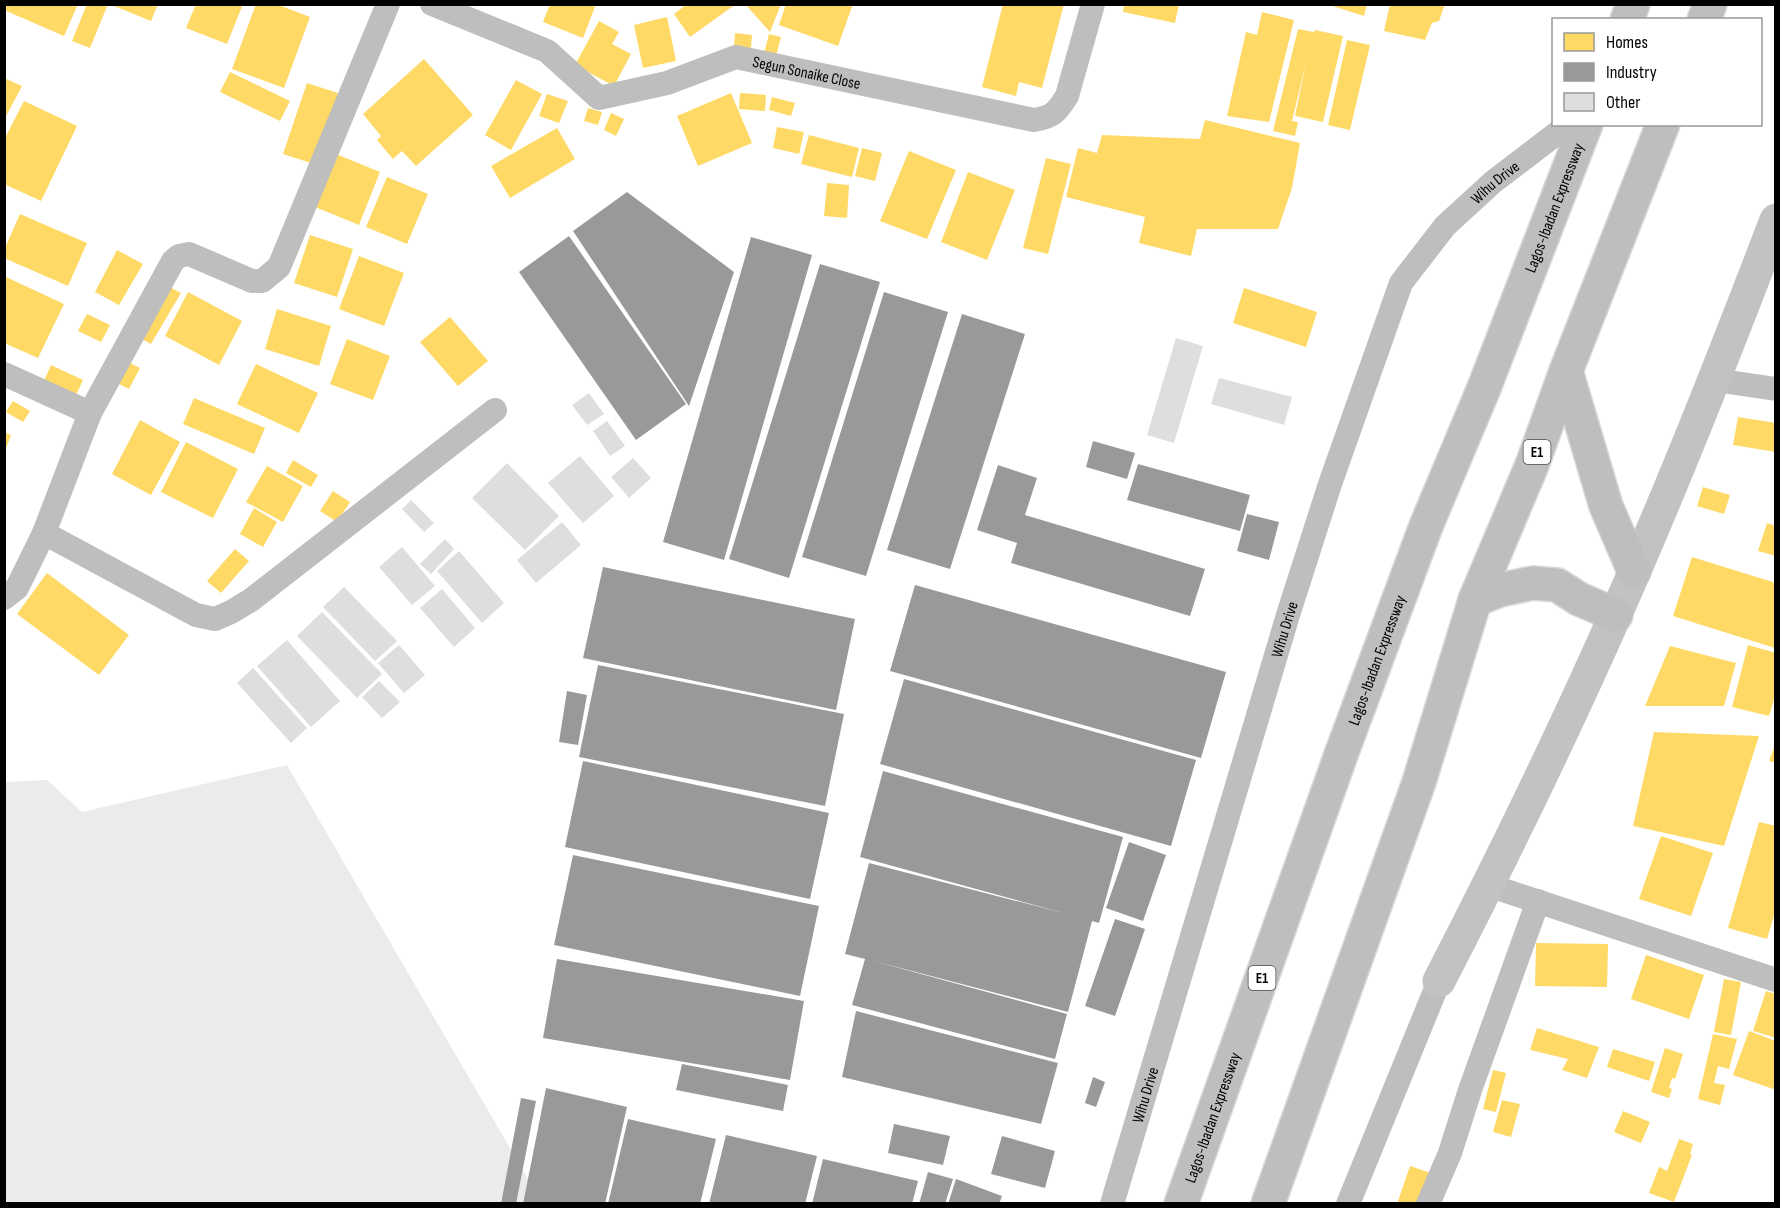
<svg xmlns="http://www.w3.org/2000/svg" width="1780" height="1208" viewBox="0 0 1780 1208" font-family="'Sofia Sans Condensed',sans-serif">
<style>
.green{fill:#ebebeb}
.homes{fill:#ffd966}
.industry{fill:#999}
.building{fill:#dedede}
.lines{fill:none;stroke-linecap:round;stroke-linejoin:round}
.motorway-casing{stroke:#dbdbdb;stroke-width:36}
.minor{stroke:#bebebe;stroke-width:24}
.secondary{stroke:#c2c2c2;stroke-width:33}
.motorway{stroke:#bebebe;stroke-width:33}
.labels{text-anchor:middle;stroke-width:6;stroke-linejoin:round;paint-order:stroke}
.shield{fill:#fff;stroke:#4c4c4c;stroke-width:1.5}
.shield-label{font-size:15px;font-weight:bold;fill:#000}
.street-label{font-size:16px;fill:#000;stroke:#fff}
</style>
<rect width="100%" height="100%" fill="#fff"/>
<path class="green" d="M287,765l255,438h-537l-1,-421 43,-2 35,32z"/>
<path class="homes" d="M4,4h74l-14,32 -60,-26z
M87,4h21l-18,44 -18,-7z
M114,4h44l-7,17 -37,-15z
M196,4h47l-16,40 -41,-16z
M256,4h20l34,13 -26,71 -52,-19z
M550,4h46l-13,34 -40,-16z
M687,4h49l-46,33 -16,-23z
M745,4h36l-11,28z
M786,4h67l-15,42 -59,-21z
M1003,4h61l-22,84 -23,-6 -3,14 -34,-9z
M1124,4h55l-4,19 -52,-11z
M1326,4h41l-3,12z
M1390,4h55l-6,17 -7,2 -7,17 -41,-9z
M1262,12l32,8 -25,102 -42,-6 19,-84 11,3z
M667,17l9,44 -33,7 -9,-43z
M599,21l20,11 -7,12 19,10 -17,32 -39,-21z
M1298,29l16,3 1,-2 28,6 -20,86 -28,-6 11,-53 -14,58 6,1 -3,14 -22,-5z
M735,33l17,2 -1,13 -17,-1z
M769,34l12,3 -6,23 -12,-3z
M1347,40l23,5 -20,85 -22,-5z
M424,59l49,56 -57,51 -14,-15 -9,8 -16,-19 4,-4 -18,-22z
M230,72l60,29 -10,20 -60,-29z
M4,78l18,8 -18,34z
M516,80l26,14 -31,56 -26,-15z
M307,83l34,11 -24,71 -34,-11z
M731,93l21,50 -54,23 -21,-50z
M740,93l26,2 -1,16 -26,-2z
M547,94l21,7 -9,22 -20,-7z
M772,97l23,6 -4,13 -22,-6z
M24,101l53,25 -36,75 -37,-17v-44z
M588,108l14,4 -4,13 -14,-4z
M611,113l13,6 -8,17 -12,-6z
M1205,120l95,23 -8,45 -14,41h-81l-6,27 -52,-13 6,-26 -79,-20 12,-49 19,5 5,-18 98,4z
M777,127l27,5 -5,22 -26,-6z
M557,128l18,31 -65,39 -19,-32z
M809,135l50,13 -7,29 -51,-13z
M862,148l20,5 -7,28 -20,-5z
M909,151l47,19 -29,69 -47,-18z
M336,154l44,18 -21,53 -44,-18z
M1046,158l25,6 -23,90 -25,-6z
M968,172l47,18 -28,70 -46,-18z
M387,177l41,17 -21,50 -41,-17z
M827,183l22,2 -2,33 -23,-2z
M20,214l67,29 -19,43 -64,-28v-8z
M310,235l43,14 -16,48 -43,-14z
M117,250l26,14 -24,41 -24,-13z
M359,256l45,17 -20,53 -45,-17z
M4,276l60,28 -26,54 -34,-15z
M166,285l15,8 -30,51 -15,-8z
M1244,288l73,24 -11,35 -73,-24z
M188,292l54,29 -23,44 -54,-29z
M277,309l54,17 -12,40 -54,-17z
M87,314l23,11 -9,17 -23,-11z
M450,317l38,44 -30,25 -38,-44z
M347,339l43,17 -17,44 -43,-16z
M128,362l12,6 -11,21 -12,-6z
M256,364l62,29 -19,40 -62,-29z
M51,365l32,15 -8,17 -32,-14z
M194,398l71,30 -11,26 -71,-30z
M13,401l17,10 -7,11 -17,-10z
M1738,417l38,6v29l-43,-7z
M140,420l40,22 -29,53 -39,-21z
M4,432l7,3 -6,16h-1z
M186,442l52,27 -25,49 -52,-26z
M293,460l25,15 -7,12 -25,-14z
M267,466l36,20 -20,36 -37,-20z
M1703,487l27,8 -6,19 -27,-8z
M333,491l17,11 -13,20 -17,-11z
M254,508l23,14 -14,25 -23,-13z
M1767,523l9,3v30l-18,-5z
M235,549l14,12 -28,32 -14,-12z
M1692,557l84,26 -1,65 -102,-32z
M47,573l82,62 -30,40 -82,-61z
M1748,645l28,8v40l-7,23 -37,-9z
M1670,646l66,17 -12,43h-79z
M1654,732l105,4 -35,110 -91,-20z
M1776,742v21l-7,-2z
M1759,822l17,4v83l-9,30 -39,-11z
M1661,836l52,17 -22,63 -52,-17z
M1536,943l72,1 -1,43 -72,-1z
M1646,955l58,20 -15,44 -58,-20z
M1724,979l17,3 -10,53 -17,-3z
M1766,991l10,3v44l-23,-7z
M1537,1028l62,19 -12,31 -25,-8 6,-11 -38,-9z
M1749,1031l27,10v49l-43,-15z
M1713,1034l24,5 -8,30 -11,-3 -4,17 11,2 -5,20 -22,-6z
M1665,1048l18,6 -8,25 -3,-1 -3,10 3,1 -3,9 -18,-6z
M1613,1049l42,13 -6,19 -42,-14z
M1493,1070l13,3 -10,39 -13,-3z
M1502,1100l18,4 -9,33 -18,-5z
M1623,1111l27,11 -9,21 -27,-11z
M1679,1139l14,5 -3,10 2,1 -18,47 -25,-9 10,-26 8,4z
M1410,1166l21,7 -10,31h-24z"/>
<path class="industry" d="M627,192l107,80 -45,134 -116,-175z
M569,236l117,168 -50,36 -117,-168z
M751,237l61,18 -88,305 -61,-18z
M820,264l60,18 -91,296 -60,-19z
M884,292l64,20 -82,264 -64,-19z
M962,314l63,20 -75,235 -63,-19z
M1093,441l42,12 -8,26 -41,-12z
M1138,464l112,31 -10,36 -113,-31z
M998,465l39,13 -12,37 180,54 -15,47 -179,-53 6,-20 -40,-13z
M1247,514l32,8 -10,38 -32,-9z
M603,567l252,52 -19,91 -253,-52z
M915,585l311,87 -25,86 -311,-87z
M598,665l246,49 -19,92 -246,-49z
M904,679l292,81 -25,86 -291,-82z
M567,691l20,4 -9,50 -19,-3z
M583,761l246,52 -19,86 -245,-52z
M883,771l240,66 -24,86 -7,-2 -24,91 -198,-52 197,54 -12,45 -203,-54 13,-46 -20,-5 24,-91 198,51 -207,-57z
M1129,842l37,13 -23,66 -37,-13z
M573,855l246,51 -19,90 -246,-51z
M1115,919l30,10 -30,87 -30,-10z
M557,959l247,42 -14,79 -247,-42z
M856,1011l202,52 -17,61 -199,-47z
M682,1064l106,21 -5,26 -107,-21z
M1093,1077l12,5 -9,25 -11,-4z
M546,1088l81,19 -22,97h-82z
M521,1098l15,3 -20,103h-15z
M628,1119l88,20 -16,65h-92z
M894,1124l56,12 -7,29 -55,-12z
M726,1135l91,21 -12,48h-96z
M1002,1136l53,15 -10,37 -54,-14z
M823,1159l95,22 -6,23h-100z
M928,1172l25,7 -8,25h-26z
M956,1179l46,17 -3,8h-51z"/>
<path class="building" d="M1176,338l27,8 -29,97 -27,-8z
M1219,378l73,19 -8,28 -73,-21z
M589,393l15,21 -17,11 -15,-20z
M607,421l18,25 -15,10 -17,-25z
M580,456l34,40 -31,27 -35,-40z
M633,458l18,20 -22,20 -18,-21z
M507,463l52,53 -34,34 -53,-52z
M411,500l23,23 -10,9 -22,-23z
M562,522l19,23 -45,38 -19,-23z
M445,539l9,10 -23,25 -11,-10z
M402,547l33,39 -23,19 -33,-38z
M459,551l45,52 -22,20 -45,-52z
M344,587l53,54 -22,20 -52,-54z
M442,589l33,39 -21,19 -34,-39z
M322,612l60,62 -25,24 -60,-62z
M287,640l53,61 -29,26 -54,-61z
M399,645l26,30 -21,18 -26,-30z
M253,668l54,60 -16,15 -54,-60z
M379,681l21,21 -18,16 -20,-21z"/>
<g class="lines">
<defs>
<g id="motorway">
<path d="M1627,20l6,-16"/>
<path d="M1704,20l6,-16"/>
<path d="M1566,371l40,135 28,65"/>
<path d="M1475,600l25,-10 33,-7 24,2 22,14 37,16"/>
<path id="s3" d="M1181,1204l161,-452 84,-226 58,-138 102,-264"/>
<path d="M1268,1204l151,-422 56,-182 57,-135 34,-94 97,-247"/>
</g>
</defs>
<use href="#motorway" class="motorway-casing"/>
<g class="minor">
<path id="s1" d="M432,4l115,47 52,47 68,-15 69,-26 298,63c19,-3 23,-8 33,-24l26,-92"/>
<path d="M4,374l86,39"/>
<path d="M1715,380l61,9"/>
<path d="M44,533l152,82 19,4 16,-7 20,-12 244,-190"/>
<path d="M4,598l13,-10 27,-55 46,-120 83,-152 6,-5 10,-2 63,27h10l17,-14 109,-263"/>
<path d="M1488,885l288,95"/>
<path id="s2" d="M1112,1204l176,-589 42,-131 71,-201 44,-57 48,-44 76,-58"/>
<path d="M1348,1204l91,-223"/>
<path d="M1428,1204l22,-51 20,-63 68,-189"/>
</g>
<path class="secondary" d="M1439,981c62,-120 121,-241 176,-365 58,-130 110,-263 161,-396"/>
<use href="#motorway" class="motorway"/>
</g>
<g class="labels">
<g class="shield">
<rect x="1523.5" y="440" width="27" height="24" rx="4.5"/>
<rect x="1248.5" y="966" width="27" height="24" rx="4.5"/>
</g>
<g class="shield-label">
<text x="1537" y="457">E1</text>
<text x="1262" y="983">E1</text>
</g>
<g class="street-label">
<text dy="6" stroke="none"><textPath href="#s1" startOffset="410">Segun Sonaike Close</textPath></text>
<text dy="6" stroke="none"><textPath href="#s2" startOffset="1104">Wihu Drive</textPath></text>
<text dy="6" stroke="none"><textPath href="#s3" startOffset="1064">Lagos-Ibadan Expressway</textPath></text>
<text dy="6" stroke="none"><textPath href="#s2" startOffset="600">Wihu Drive</textPath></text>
<text dy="6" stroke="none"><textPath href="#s3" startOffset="578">Lagos-Ibadan Expressway</textPath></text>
<text dy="6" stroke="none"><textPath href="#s2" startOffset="114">Wihu Drive</textPath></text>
<text dy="6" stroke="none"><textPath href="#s3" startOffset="92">Lagos-Ibadan Expressway</textPath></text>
</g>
</g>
<rect width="1780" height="1208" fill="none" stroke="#000000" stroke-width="12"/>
<rect x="1552" y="18" width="210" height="108" fill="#ffffff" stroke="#999999" stroke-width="1.5"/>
<rect x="1564" y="33" width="30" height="18" fill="#ffd966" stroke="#999999" stroke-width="1.5"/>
<text x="1606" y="48" font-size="18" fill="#000000">Homes</text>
<rect x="1564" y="63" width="30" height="18" fill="#999999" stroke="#999999" stroke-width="1.5"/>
<text x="1606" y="78" font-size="18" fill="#000000">Industry</text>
<rect x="1564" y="93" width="30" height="18" fill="#dedede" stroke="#999999" stroke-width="1.5"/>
<text x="1606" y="108" font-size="18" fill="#000000">Other</text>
</svg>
